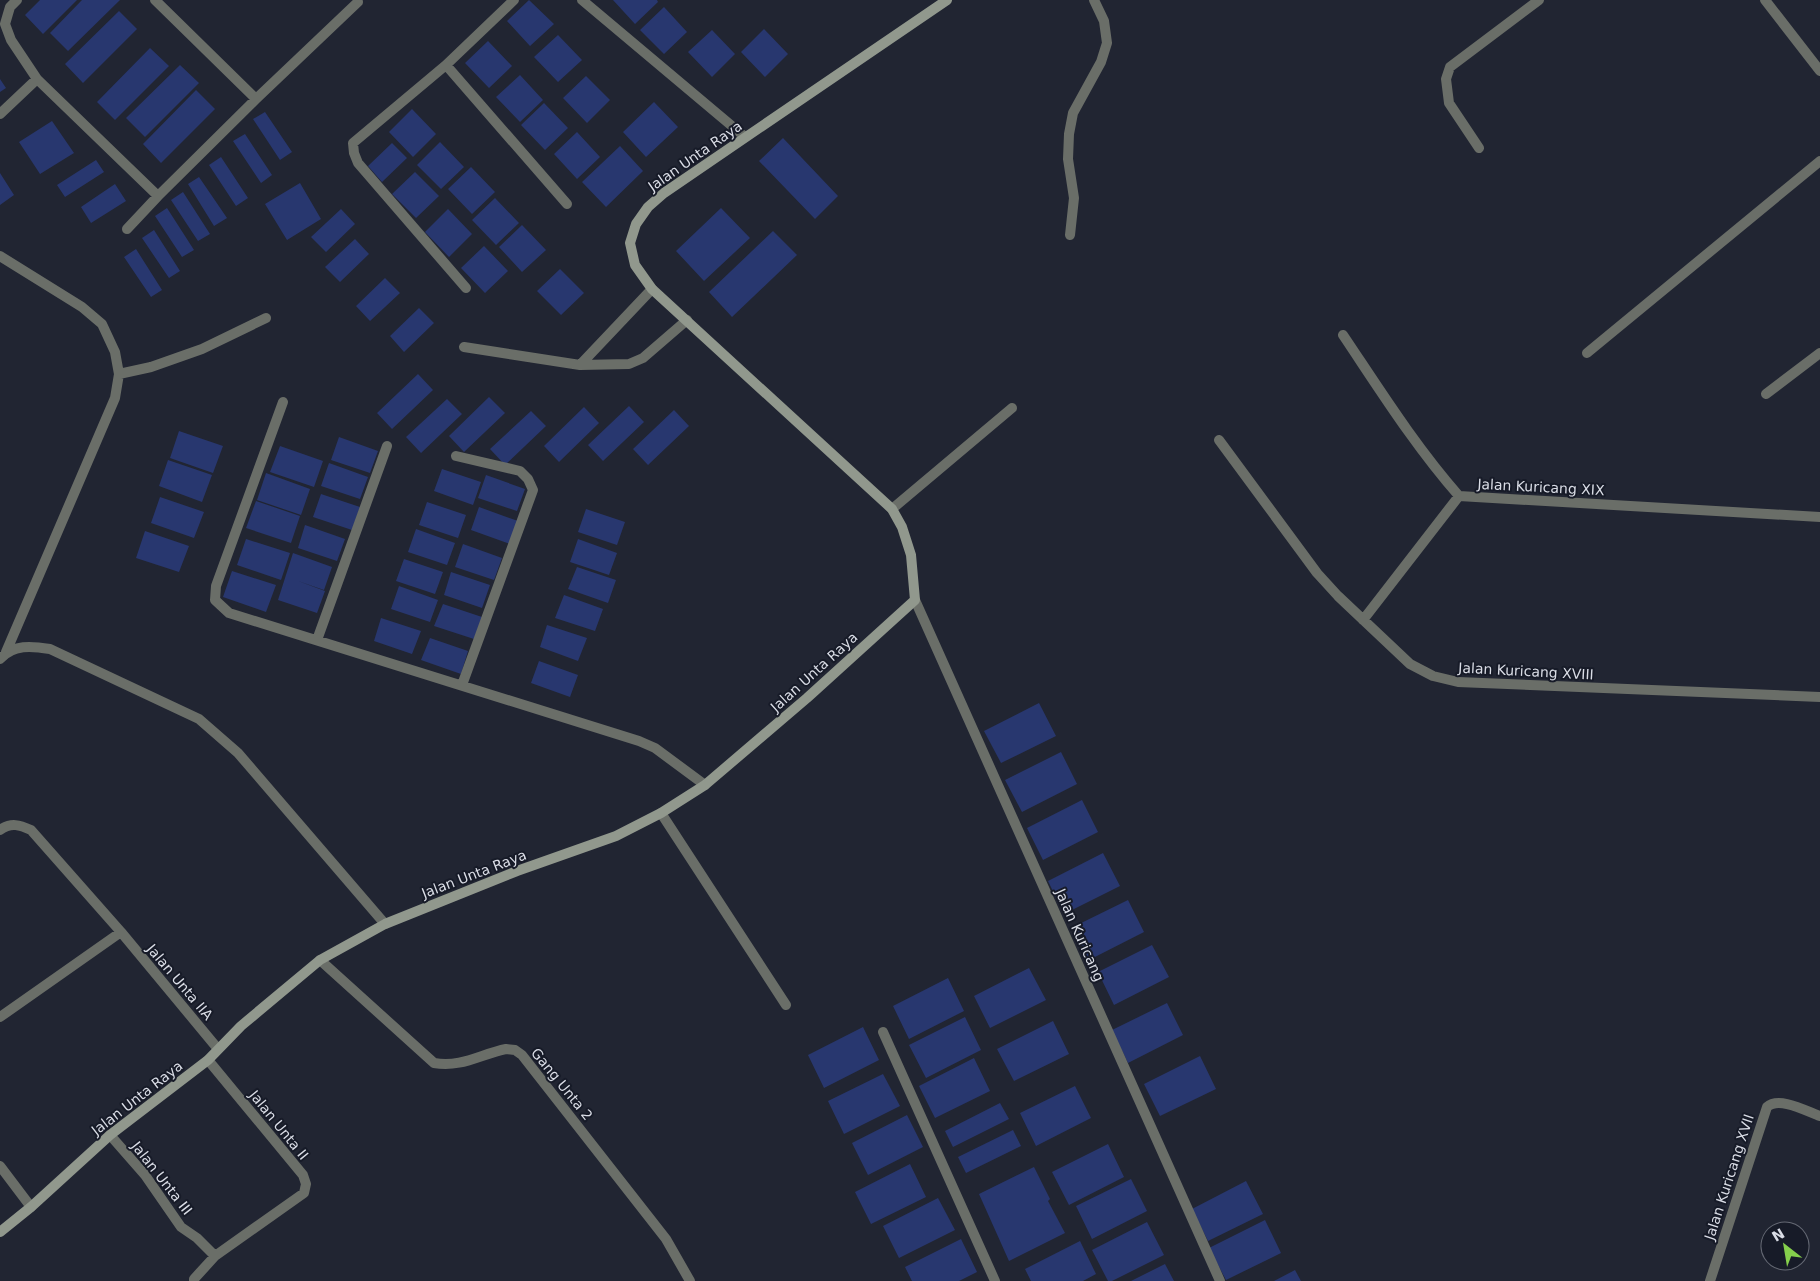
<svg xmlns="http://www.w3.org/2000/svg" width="1820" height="1281" viewBox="0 0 1820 1281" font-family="'DejaVu Sans',sans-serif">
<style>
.building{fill:#28376f}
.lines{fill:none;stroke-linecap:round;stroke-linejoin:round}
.street{stroke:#6a6e68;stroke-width:10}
.secondary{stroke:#91988d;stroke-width:10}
.labels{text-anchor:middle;stroke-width:4;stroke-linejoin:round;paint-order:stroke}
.street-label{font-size:14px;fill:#dadde6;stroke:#171b28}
</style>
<rect width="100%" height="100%" fill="#212532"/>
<path class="building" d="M40,0h37l-34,34 -18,-19z
M82,0h38l-52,51 -18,-18z
M529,0l25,24 -24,22 -23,-25z
M613,0h44l1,2 -23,22z
M664,7l23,25 -23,22 -24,-24z
M119,11l18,18 -54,54 -18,-19z
M764,29l24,25 -23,23 -24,-25z
M712,30l23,24 -23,23 -24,-25z
M558,35l24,25 -24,22 -24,-25z
M488,41l24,25 -23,22 -24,-25z
M150,48l19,18 -54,54 -18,-18z
M180,65l19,18 -54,54 -19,-19z
M520,75l23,25 -23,22 -24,-25z
M586,76l24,24 -23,23 -24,-25z
M0,79l6,9 -6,4z
M196,90l19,19 -54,54 -18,-19z
M654,102l24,25 -32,30 -23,-25z
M544,103l24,25 -23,22 -24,-25z
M412,109l24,25 -23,23 -24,-25z
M265,112l27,40 -12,8 -27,-41z
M52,121l22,32 -34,21 -21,-32z
M577,132l23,25 -23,22 -23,-25z
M245,134l27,41 -11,8 -28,-42z
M783,138l55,58 -23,23 -56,-58z
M440,142l24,25 -23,22 -24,-24z
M392,143l15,15 -25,24 -14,-16z
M620,146l23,25 -37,36 -24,-25z
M221,157l27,41 -12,8 -27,-41z
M96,160l8,12 -39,25 -8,-12z
M471,167l24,25 -23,22 -24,-25z
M415,172l24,24 -23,22 -24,-24z
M0,173l14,22 -14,10z
M199,177l28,41 -13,8 -26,-42z
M300,183l21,36 -34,21 -22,-36z
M115,184l11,17 -35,22 -10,-16z
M183,192l27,42 -12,7 -27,-41z
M495,198l24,25 -23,22 -24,-25z
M167,208l27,42 -12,7 -27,-41z
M721,208l29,30 -46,43 -28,-30z
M341,209l14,15 -29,28 -15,-15z
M448,209l24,25 -23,23 -24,-25z
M522,225l24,25 -24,22 -23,-25z
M154,230l26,41 -11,7 -27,-40z
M773,231l24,24 -65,62 -23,-25z
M355,239l14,15 -29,28 -15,-15z
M484,246l24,25 -23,22 -24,-25z
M136,249l26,41 -11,7 -27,-40z
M560,269l24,24 -23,22 -24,-24z
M385,278l15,15 -30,28 -14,-15z
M419,308l15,15 -30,29 -14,-16z
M418,374l15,16 -41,39 -15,-16z
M489,397l16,16 -41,39 -15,-16z
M447,399l15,15 -41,39 -15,-16z
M629,406l15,16 -41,39 -15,-16z
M584,407l15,16 -40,39 -15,-16z
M674,410l15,16 -41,39 -15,-16z
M531,411l15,15 -41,39 -15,-16z
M179,431l44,15 -10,27 -43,-15z
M339,437l39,14 -8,22 -39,-13z
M280,446l43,15 -9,26 -44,-15z
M168,460l44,15 -10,27 -43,-16z
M329,463l39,14 -8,22 -39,-13z
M442,469l39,13 -8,23 -39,-14z
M266,473l44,16 -9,26 -44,-15z
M486,475l39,14 -8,22 -39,-13z
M321,494l39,13 -8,23 -39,-13z
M160,497l44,15 -10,26 -43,-15z
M256,501l44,15 -9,27 -45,-15z
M427,502l39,13 -8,23 -39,-13z
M479,507l39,14 -8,23 -39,-14z
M586,509l39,13 -8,23 -39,-13z
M305,525l40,14 -8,22 -39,-13z
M416,529l39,14 -8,22 -39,-13z
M145,531l44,15 -10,26 -43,-14z
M246,539l44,14 -9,27 -44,-15z
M578,539l39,14 -8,22 -39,-13z
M463,544l39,14 -8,22 -39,-13z
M293,553l39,14 -8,23 -26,-9 27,10 -8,22 -39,-13z
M404,559l39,13 -8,22 -39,-13z
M577,567l39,13 -8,23 -40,-14z
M232,571l44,14 -10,27 -43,-15z
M451,572l39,13 -8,23 -38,-13z
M399,586l39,14 -8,22 -39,-13z
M564,595l39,14 -8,22 -40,-13z
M443,604l39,13 -8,22 -40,-13z
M381,618l40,13 -9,23 -38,-13z
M547,625l40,13 -9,23 -38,-14z
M430,638l38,13 -7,23 -40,-14z
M539,661l39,14 -8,22 -39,-14z
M1039,703l17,33 -55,27 -17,-32z
M1061,752l16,32 -55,28 -17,-32z
M1082,800l16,32 -55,28 -16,-32z
M1103,853l17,33 -56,28 -16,-33z
M1128,900l16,32 -55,28 -16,-33z
M1152,945l17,32 -55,28 -16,-33z
M1029,968l17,32 -56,28 -16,-32z
M948,978l16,33 -55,28 -16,-33z
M1167,1003l16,32 -55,28 -16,-33z
M965,1017l16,33 -55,28 -17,-33z
M1053,1021l16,33 -55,27 -17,-32z
M863,1027l16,33 -55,28 -16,-33z
M1200,1056l16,33 -56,27 -16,-32z
M974,1058l16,33 -55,27 -16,-32z
M883,1074l17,32 -56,28 -16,-33z
M1075,1086l16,32 -55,28 -16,-33z
M1000,1103l9,16 -56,28 -8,-16z
M907,1115l16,32 -55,28 -16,-32z
M1013,1130l8,16 -55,27 -8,-16z
M1108,1144l16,33 -55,28 -17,-33z
M910,1164l16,33 -55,27 -16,-32z
M1034,1167l16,32 -2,2 17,32 -56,28 -30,-67z
M1131,1179l16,32 -55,28 -16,-33z
M1246,1181l17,33 -55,27 -16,-32z
M938,1198l17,32 -56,28 -16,-32z
M1265,1220l16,33 -55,27 -17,-32z
M1147,1222l17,33 -52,26h-4l-16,-31z
M961,1239l16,33 -18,9h-47l-7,-14z
M1080,1241l16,33 -13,7h-52l-6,-12z
M1165,1264l9,17h-43z
M1295,1270l6,11h-27z"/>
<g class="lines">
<path class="street" d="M17,0l-7,7 -5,17 6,16 26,39 121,117 -31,33
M155,0l101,99
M582,0l163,137
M1765,0l55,71
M446,65l121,139
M0,114l37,-35
M1479,148l-30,-45 -3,-24 4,-12 89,-67
M158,196l98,-97 102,-97
M1070,235l4,-37 -6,-39 1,-25 4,-21 28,-51 6,-19 -3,-22 -10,-21
M0,256l82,51 20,17 13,28 4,22 -4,24 -109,254
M466,288l-108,-125 -4,-10 -1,-10 93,-78 68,-65
M1343,335c37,55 72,111 116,161l361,21
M464,347l116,18 49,-1 14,-6 44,-38
M1587,353l233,-192
M580,365l72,-76
M119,374l32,-7 51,-18 64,-31
M1766,394l54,-41
M283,402l-67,184 -1,14 14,13 410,128 16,7 50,37
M1219,440l98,133 21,23 72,68 23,12 25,6 362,15
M456,456l64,15 8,8 5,11 -71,195
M892,509l120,-101
M915,600l305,681
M1363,620l96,-124
M317,640l70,-194
M0,659c13,-15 32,-13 50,-10l149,70 39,34 147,171
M661,813l125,192
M0,830c11,-8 20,-5 31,0l90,102 97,117
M320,960l114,103c27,5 47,-9 72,-14l9,1 7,5 144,184 24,42
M0,1017l121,-85
M883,1032l112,249
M110,1135l35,40 36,52 16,11 18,18
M0,1166l31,41
M194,1281v-2l21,-23 89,-63 2,-9 -3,-9 -95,-115
M1710,1281l57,-174c12,-11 39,4 53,9"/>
<path class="secondary" d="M0,1232l31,-25 79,-72 98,-75 33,-34 79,-66 65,-36 132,-53 99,-35 45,-23 44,-28 102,-87 108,-98 -4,-45 -9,-28 -10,-18 -240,-220 -17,-24 -5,-22 6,-19 12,-17 16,-14 283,-193"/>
</g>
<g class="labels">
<g class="street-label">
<text transform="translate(695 156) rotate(-35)" y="5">Jalan Unta Raya</text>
<text transform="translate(1541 487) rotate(3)" y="5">Jalan Kuricang XIX</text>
<text transform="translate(1526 671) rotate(3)" y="5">Jalan Kuricang XVIII</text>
<text transform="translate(814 672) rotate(-42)" y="5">Jalan Unta Raya</text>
<text transform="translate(474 874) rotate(-21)" y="5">Jalan Unta Raya</text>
<text transform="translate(1080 935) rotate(66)" y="5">Jalan Kuricang</text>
<text transform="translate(180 982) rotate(50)" y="5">Jalan Unta IIA</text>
<text transform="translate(562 1084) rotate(51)" y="5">Gang Unta 2</text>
<text transform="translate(137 1098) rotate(-38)" y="5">Jalan Unta Raya</text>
<text transform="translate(279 1125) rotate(51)" y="5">Jalan Unta II</text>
<text transform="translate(1729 1177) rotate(-72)" y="5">Jalan Kuricang XVII</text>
<text transform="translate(162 1178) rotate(52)" y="5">Jalan Unta III</text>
</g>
</g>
<g transform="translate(1785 1246) rotate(329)"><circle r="24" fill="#171b28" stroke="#656974"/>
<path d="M0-4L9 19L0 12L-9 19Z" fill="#85cf4c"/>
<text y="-8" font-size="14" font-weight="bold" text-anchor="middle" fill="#dadde6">N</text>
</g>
</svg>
